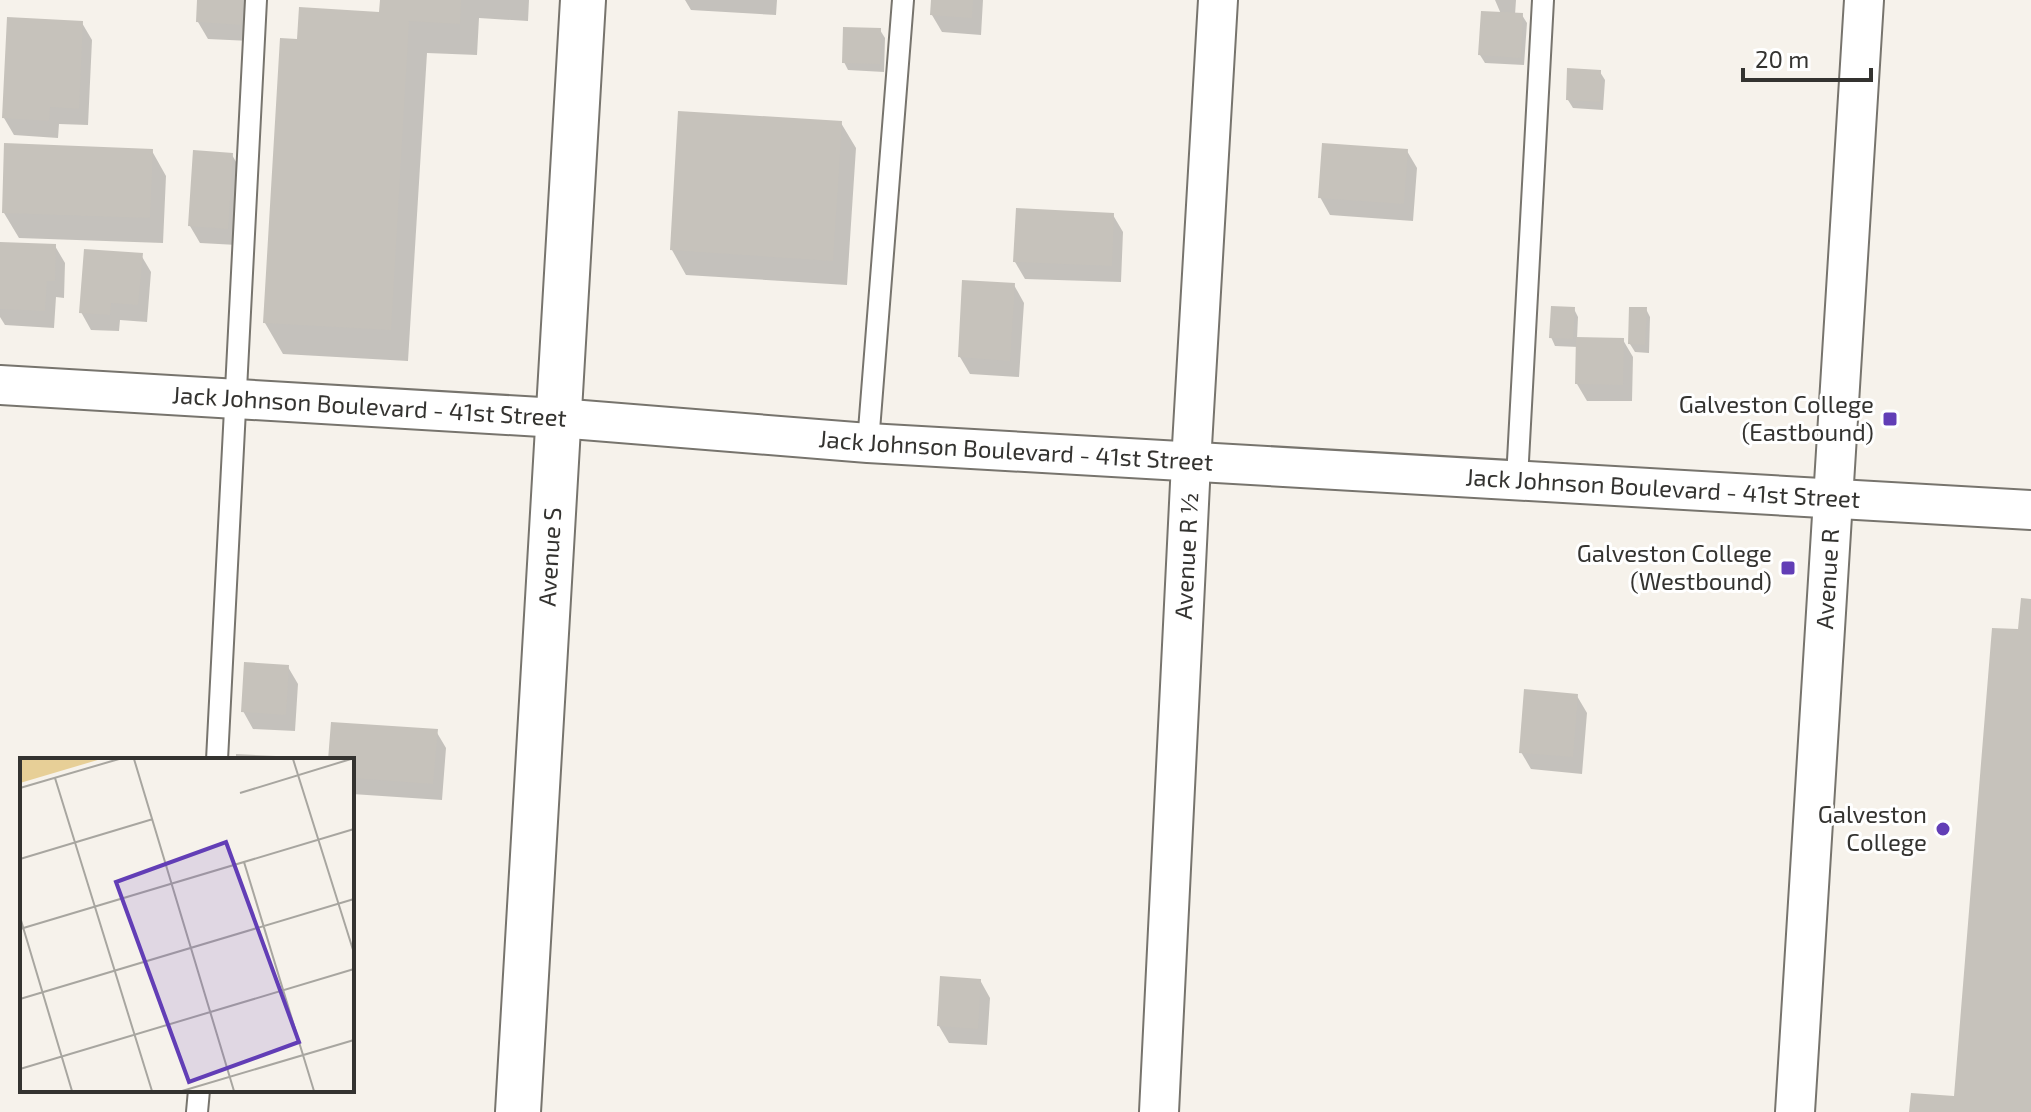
<svg xmlns="http://www.w3.org/2000/svg" width="2031" height="1112" viewBox="0 0 2031 1112" font-family="'Exo 2',sans-serif">
<style>
.shadow{fill:#0003}
.building{fill:#c6c2bb}
.lines{fill:none;stroke-linecap:round;stroke-linejoin:round}
.service-casing{stroke:#77746d;stroke-width:24}
.minor-casing{stroke:#77746d;stroke-width:42}
.secondary-casing{stroke:#77746d;stroke-width:48}
.service{stroke:#fff;stroke-width:20}
.minor{stroke:#fff;stroke-width:38}
.secondary{stroke:#fff;stroke-width:44}
.poi-dot{fill:#623eb6;stroke:#fff;stroke-width:3}
.labels{text-anchor:middle;stroke-width:6;stroke-linejoin:round;paint-order:stroke}
.poi-label{font-size:24px;fill:#343330;stroke:#fff;text-anchor:end}
.street-label{font-size:24px;fill:#343330;stroke:#fff}
.inset-road{fill:none;stroke:#a8a6a0;stroke-width:2}
.view{fill:#623eb6;fill-opacity:0.15;stroke:#623eb6;stroke-width:4}
.inset-edge{fill:none;stroke:#343330;stroke-width:4}
</style>
<rect width="100%" height="100%" fill="#f6f2eb"/>
<path class="shadow" d="M199,0h54l-3,41 -42,-2 -10,-17z
M382,0h147l-1,21 -49,-3 -2,37 -50,-2 -19,308 -125,-7 -18,-31 34,-282 82,-27z
M685,0h92l-1,15 -85,-5z
M933,0h50l-2,35 -39,-3 -10,-17z
M1495,0h21l-1,15h7l5,8 -3,42 -39,-2 -5,-8 21,-41z
M82,23l10,17 -4,85 -29,-1 -1,14 -44,-3 -10,-17z
M880,30l5,8 -1,34 -36,-2 -4,-8z
M1600,72l5,8 -2,30 -30,-2 -5,-8z
M841,123l15,25 -9,137 -161,-10 -14,-25z
M152,151l14,25 -3,67 -144,-5 -15,-25z
M1407,151l10,17 -4,53 -83,-6 -10,-18z
M232,155l10,17 -5,73 -37,-2 -10,-17z
M1113,215l10,17 -2,50 -96,-3 -10,-17z
M0,244l55,2 10,17 -1,35 -8,-1 -2,31 -49,-3 -5,-8z
M141,255l10,17 -4,50 -27,-2 -1,11 -28,-1 -10,-18z
M1014,285l10,18 -5,74 -49,-3 -10,-17z
M1574,309l4,8 -1,22 46,1 10,17 -1,44h-45l-10,-17 1,-37 -23,-1 -4,-9z
M1646,309l4,8 -1,36 -14,-1 -5,-8z
M288,667l10,17 -3,47 -42,-2 -10,-18z
M1577,696l10,17 -5,61 -51,-5 -10,-17z
M436,731l10,17 -4,52 -90,-6v-34h-22z
M980,980l10,18 -3,47 -38,-2 -10,-17z"/>
<path class="building" d="M197,0h46l-2,25 -45,-3z
M380,0h81l-1,24 -51,-3 -18,309 -128,-7 17,-285 17,1 2,-32 80,5z
M931,0h42l-1,18 -42,-3z
M1481,11l42,2 -2,45 -43,-3z
M7,17l76,4 -4,88 -29,-2 -1,14 -47,-3z
M843,27l38,1 -1,36 -38,-1z
M1567,68l34,2 -1,32 -34,-2z
M678,111l164,10 -9,140 -163,-11z
M4,143l149,6 -3,69 -148,-5z
M1322,143l86,6 -4,55 -86,-6z
M193,150l40,3 -5,76 -40,-3z
M1016,208l98,5 -2,53 -99,-4z
M0,242l56,2 -1,37h-8l-2,30 -45,-2z
M84,249l59,4 -5,52 -27,-2 -1,12 -31,-2z
M962,280l53,3 -5,78 -52,-4z
M1551,306l24,1 -2,32 -24,-1z
M1629,307h18l-2,38 -17,-1z
M1576,337l48,1 -1,47 -48,-1z
M2021,598l10,1v513h-122l2,-19 43,3 38,-468 26,1z
M244,662l45,3 -3,50 -45,-3z
M1524,689l54,5 -5,63 -54,-4z
M331,722l107,7 -5,55 -81,-6v-18h-24z
M236,754l40,2v4h-40z
M940,976l41,3 -3,50 -41,-3z"/>
<g class="lines">
<defs>
<path id="service" d="M868,443l35,-443
M1517,479l26,-479
M217,760l39,-760
M197,1112l2,-22"/>
<g id="minor">
<path id="s1" d="M0,385l558,33 310,25 1163,67"/>
<path d="M1159,1112l32,-649 27,-463"/>
<path id="s2" d="M1795,1112l69,-1112"/>
</g>
<g id="secondary">
<path id="s3" d="M518,1112l65,-1112"/>
</g>
</defs>
<use href="#service" class="service-casing"/>
<use href="#minor" class="minor-casing"/>
<use href="#secondary" class="secondary-casing"/>
<use href="#service" class="service"/>
<use href="#minor" class="minor"/>
<use href="#secondary" class="secondary"/>
</g>
<g class="poi-dot">
<rect x="1882" y="411" width="16" height="16" rx="4"/>
<rect x="1780" y="560" width="16" height="16" rx="4"/>
<circle cx="1943" cy="829" r="8"/>
</g>
<g class="labels">
<g class="poi-label">
<text x="1874" y="413">Galveston College<tspan x="1874" dy="28">(Eastbound)</tspan></text>
<text x="1772" y="562">Galveston College<tspan x="1772" dy="28">(Westbound)</tspan></text>
<text x="1927" y="823">Galveston<tspan x="1927" dy="28">College</tspan></text>
</g>
<g class="street-label">
<text dy="8" stroke="none"><textPath href="#s1" startOffset="370">Jack Johnson Boulevard - 41st Street</textPath></text>
<text dy="8" stroke="none"><textPath href="#s1" startOffset="1018">Jack Johnson Boulevard - 41st Street</textPath></text>
<text dy="8" stroke="none"><textPath href="#s1" startOffset="1666">Jack Johnson Boulevard - 41st Street</textPath></text>
<text dy="8" stroke="none"><textPath href="#s3" startOffset="556">Avenue S</textPath></text>
<text transform="translate(1187 556) rotate(-87)" y="8">Avenue R ½</text>
<text dy="8" stroke="none"><textPath href="#s2" startOffset="534">Avenue R</textPath></text>
</g>
</g>
<g transform="translate(20 758)">
<rect width="334" height="334" fill="#f6f2eb"/>
<path d="M0,1h81l-81,24z" fill="#e7cf97"/>
<path class="inset-road" d="M114,1l100,332M273,1l61,194M35,20l97,313M0,30l99,-29M220,35l111,-34M0,101l133,-40M224,104l70,229M0,159l52,174M0,171l334,-100M0,241l334,-100M0,311l334,-100M162,333l172,-51"/>
<path class="view" d="M206,84l73,200 -110,40 -73,-200z"/>
<rect width="334" height="334" class="inset-edge"/>
</g>
<path d="M1743 68v12h128v-12" fill="none" stroke="#343330" stroke-width="4"/>
<text x="1755" y="68" font-size="24" fill="#343330" stroke="#ffffff" stroke-width="6" paint-order="stroke">20 m</text>
</svg>
